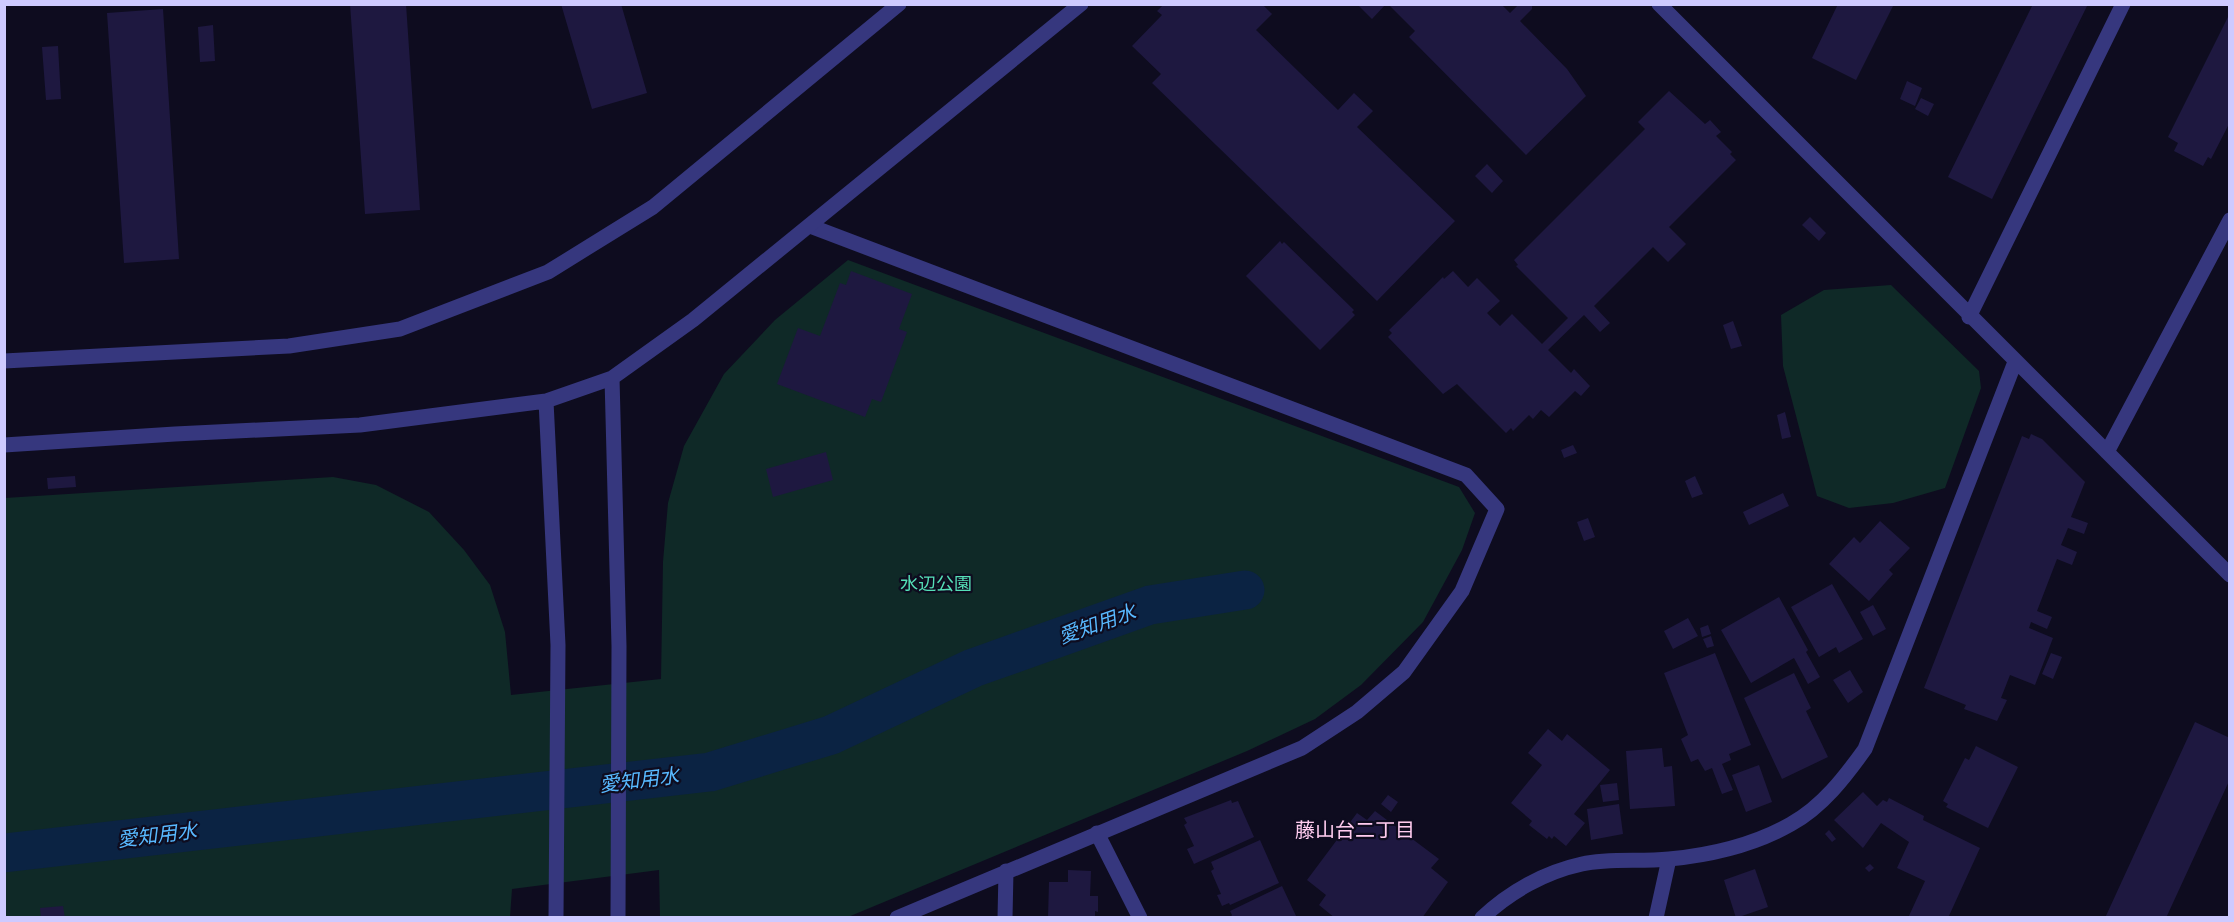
<svg xmlns="http://www.w3.org/2000/svg" width="2234" height="922" viewBox="0 0 2234 922" font-family="Roboto,'Noto Sans JP',sans-serif">
<style>
.green{fill:#0f2927}
.lines{fill:none;stroke-linecap:round;stroke-linejoin:round}
.canal{stroke:#0b2343;stroke-width:39}
.building{fill:#1e1840}
.minor{stroke:#36377e;stroke-width:15}
.tertiary{stroke:#36377e;stroke-width:15}
.labels{text-anchor:middle;stroke-width:4.5;stroke-linejoin:round;paint-order:stroke}
.park-label{font-size:18px;fill:#55dfb7;stroke:#0e0c1f}
.water-label{font-size:20px;font-style:italic;fill:#58b9ff;stroke:#0e0c1f}
.neighbourhood-label{font-size:20px;fill:#ffccef;stroke:#0e0c1f}
</style>
<rect width="100%" height="100%" fill="#0e0c1f"/>
<path class="green" d="M848,260l611,227 16,26 -13,37 -39,72 -62,63 -46,34 -68,32 -399,166h-188l-1,-47 -147,19 -2,28 -505,1v-420l328,-21 43,8 53,27 35,38 26,35 15,47 6,63 150,-16 2,-117 5,-59 16,-57 40,-72 51,-54z
M1891,285l88,86 2,17 -36,100 -52,15 -44,5 -32,-12 -34,-130 -2,-51 43,-25z"/>
<g class="lines">
<path class="canal" d="M4,853l706,-81 121,-37 142,-67 177,-63 95,-15"/>
</g>
<path class="building" d="M350,4h56l14,206 -55,4z
M561,4h60l26,89 -55,16z
M1164,4h78l2,2 2,-2h16l10,10 -16,16 82,80 16,-17 19,18 -16,16 98,94 -78,80 -225,-218 9,-9 -29,-28 30,-31 -5,-4z
M1357,4h29l-14,15z
M1388,4h113l9,9 9,-9h13v5l-12,12 47,48 19,27 -60,59 -117,-118 6,-6z
M1838,4h56l-38,76 -44,-22z
M2033,4h55l-96,195 -44,-22z
M163,9l16,250 -55,4 -17,-250z
M2230,13v109l-19,37 -3,-2 -5,9 -29,-15 4,-8 -10,-6z
M213,25l2,36 -15,1 -2,-35z
M58,46l3,53 -15,1 -4,-53z
M1907,81l15,7 -7,18 -15,-7z
M1669,91l36,33 5,-4 11,12 -5,4 16,16 -2,2 6,6 -67,67 17,17 -18,18 -15,-15 -59,59 16,17 -10,9 -16,-17 -36,35 23,23 3,-4 16,17 -9,10 -6,-5 -26,26 -8,-7 -8,9 -4,-4 -16,16 -2,-3 -5,5 -49,-49 -14,10 -55,-57 4,-4 -3,-3 54,-53 1,2 9,-8 15,16 9,-9 23,23 -13,12 13,13 12,-12 30,30 26,-26 -52,-52 2,-1 -4,-5 131,-131 -7,-7z
M1921,98l13,6 -6,12 -13,-7z
M1487,164l16,17 -11,12 -17,-17z
M1810,217l16,16 -7,8 -17,-16z
M1280,241l2,3 2,-2 70,68 -2,2 3,3 -35,35 -74,-74z
M851,271l61,23 -13,35 8,3 -26,70 -9,-3 -7,18 -88,-33 21,-56 22,8 20,-53 6,2z
M1733,321l9,25 -11,3 -8,-24z
M1785,412l6,25 -9,2 -5,-24z
M2031,434l11,5 43,43 -14,35 17,6 -4,11 -16,-6 -7,17 16,7 -5,13 -15,-6 -20,52 15,6 -5,12 -16,-7 -2,6 24,10 -18,47 -25,-10 -9,23 6,2 -10,21 -33,-12 2,-4 -42,-17 98,-252 7,3z
M1573,445l4,8 -13,5 -3,-8z
M826,452l7,28 -60,17 -7,-28z
M75,476l1,11 -28,2 -1,-11z
M1695,476l8,18 -11,4 -7,-17z
M1783,493l6,13 -40,19 -6,-13z
M1588,518l7,19 -11,4 -7,-19z
M1880,521l30,27 -21,22 4,4 -24,27 -40,-37 25,-27 6,6z
M1832,584l31,55 -24,14 -3,-6 -17,10 -28,-50z
M1779,597l29,53 -2,2 14,25 -12,7 -14,-26 -43,25 -30,-53z
M1873,605l13,24 -13,7 -13,-24z
M1688,618l10,18 -25,13 -9,-18z
M1708,625l3,9 -9,3 -2,-9z
M1711,636l3,10 -7,2 -4,-9z
M1715,653l36,92 -22,9 2,6 -9,4 11,26 -11,4 -10,-26 -7,3 -7,-12 -7,3 -10,-23 7,-4 -24,-62z
M2051,653l11,4 -9,22 -11,-5z
M1850,670l13,22 -15,11 -15,-23z
M1794,673l17,35 -5,3 22,46 -46,22 -38,-81z
M2195,722l35,16v41l-64,139h-61z
M1548,729l14,12 5,-7 43,36 -36,44 11,9 -19,23 -12,-10 -2,3 -3,-3 -2,3 -18,-14 3,-4 -21,-18 31,-38 -14,-12z
M1976,746l42,21 -30,61 -42,-21 2,-3 -5,-3 22,-43 4,2z
M1662,748l2,19 8,-1 3,40 -45,3 -4,-58z
M1759,765l13,37 -26,10 -14,-37z
M1617,783l2,17 -16,2 -3,-17z
M1863,792l14,14 6,-6 4,2 2,-4 35,18 -1,4 57,28 -32,70h-40l17,-37 -28,-13 12,-26 -28,-19 -18,25 -29,-28z
M1388,795l10,7 -7,10 -10,-8z
M1231,800l1,3 6,-2 16,36 -60,27 -7,-15 7,-3 -10,-21 3,-2 -3,-5z
M1619,804l4,30 -32,6 -4,-31z
M1375,811l64,48 -8,9 17,14 -26,36h-87l-16,-13 7,-10 -19,-15 50,-67 10,7z
M1829,830l7,9 -4,3 -7,-8z
M1260,840l19,43 -49,22 -1,-2 -7,3 -5,-11 4,-1 -10,-23 3,-2 -3,-7z
M1870,864l4,4 -5,4 -4,-4z
M1755,869l13,38 -32,11 -12,-38z
M1068,870l23,1 -1,25h8v16l-3,-1v7h-47l1,-36h19z
M1282,886l15,32h-67l2,-3 -2,-4z
M63,906l2,12h-24l-1,-10z"/>
<g class="lines">
<path class="minor" d="M1659,4l571,571
M810,226l656,249 31,34 -35,82 -58,81 -47,40 -55,36 -405,170
M1969,317l154,-313
M4,361l285,-15 111,-17 148,-57 105,-65 246,-203
M2107,452l123,-232
M1097,833l43,85
M1005,918l1,-47
M1482,918c27,-26 63,-46 100,-54 28,-6 58,-2 87,-5 42,-4 85,-14 122,-35 31,-17 54,-47 74,-75l150,-387
M1656,918l13,-59"/>
<path class="tertiary" d="M612,378l7,268 -1,272
M546,401l12,244 -2,273
M4,445l171,-11 185,-9 186,-24 66,-23 81,-58 388,-316"/>
</g>
<g class="labels">
<g class="park-label">
<text x="936" y="590">水辺公園</text>
</g>
<g class="water-label">
<text transform="translate(1097 624) rotate(-19)" y="7">愛知用水</text>
<text transform="translate(639 780) rotate(-7)" y="7">愛知用水</text>
<text transform="translate(157 835) rotate(-7)" y="7">愛知用水</text>
</g>
<g class="neighbourhood-label">
<text x="1355" y="837">藤山台二丁目</text>
</g>
</g>
<rect width="2234" height="922" fill="none" stroke="#cecaff" stroke-width="12"/>
</svg>
